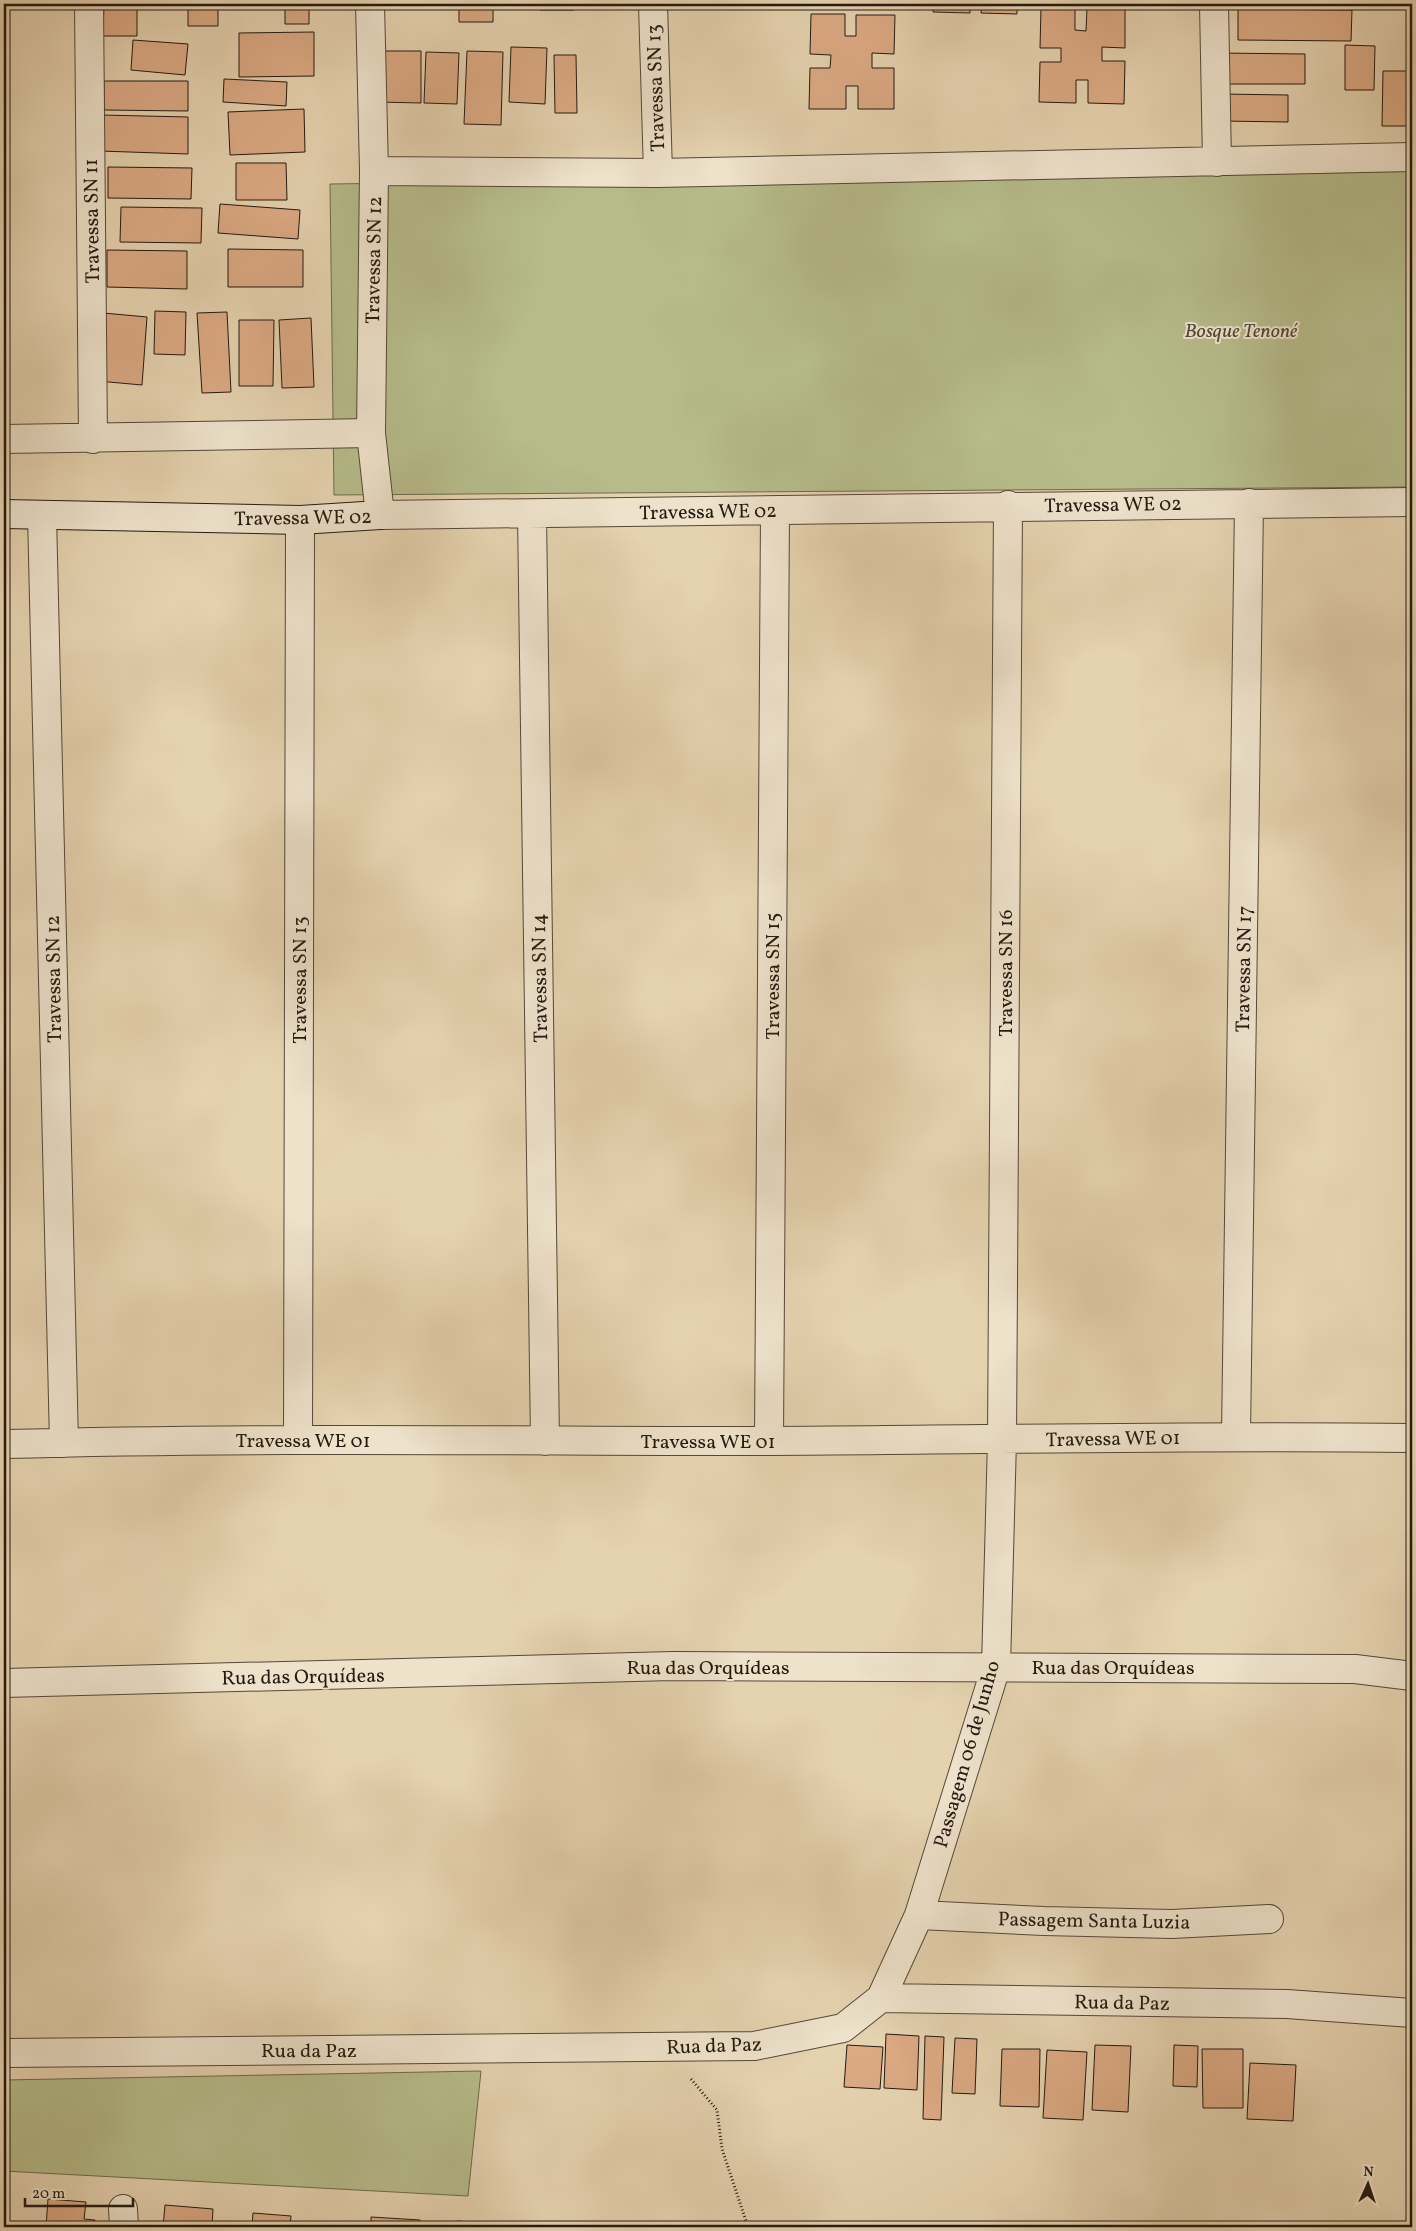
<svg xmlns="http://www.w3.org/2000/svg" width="1416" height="2231" viewBox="0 0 1416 2231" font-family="Vollkorn,serif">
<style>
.green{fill:#b6bb8a;stroke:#6d6a4e}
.building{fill:#dbaa84;stroke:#241a11}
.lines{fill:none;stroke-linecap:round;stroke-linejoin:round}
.street-casing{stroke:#544838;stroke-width:30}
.secondary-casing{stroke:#241a11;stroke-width:30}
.path{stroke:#241a11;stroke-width:3;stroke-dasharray:1 2.5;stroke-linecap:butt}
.street{stroke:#eee2cb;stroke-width:28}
.secondary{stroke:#eee2cb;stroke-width:28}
.labels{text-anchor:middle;stroke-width:4;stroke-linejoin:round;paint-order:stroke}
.street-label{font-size:20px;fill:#241a11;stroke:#eee2cb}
.park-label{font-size:20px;font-style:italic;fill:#504a35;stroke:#eee2cb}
</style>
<rect width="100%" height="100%" fill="#e5d2af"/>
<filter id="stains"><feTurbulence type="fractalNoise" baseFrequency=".004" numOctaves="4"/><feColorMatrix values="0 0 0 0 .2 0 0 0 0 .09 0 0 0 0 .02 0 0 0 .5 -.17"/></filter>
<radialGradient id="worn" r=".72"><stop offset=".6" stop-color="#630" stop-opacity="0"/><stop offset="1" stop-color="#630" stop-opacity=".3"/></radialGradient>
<path class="green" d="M1412,170v317l-1078,8 -4,-311z
M481,2071l-13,125 -464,-25v-91z"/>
<path class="building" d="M104,4h33v32h-34z
M188,4h30v22h-30z
M285,4h24v20h-24z
M459,4h34v18h-34z
M540,4h35l-1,6h-34z
M933,4h37v9l-37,-1z
M982,4h35v10l-36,-1z
M1041,8h34v22l11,1 1,-23 38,1v39l-23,-1v14h23l-1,43 -36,-1v-23h-12v23l-37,-1 1,-40h21v-14h-21z
M1238,9l114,1 -1,31 -113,-1z
M811,14h34v22h11v-21h39l-1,39 -22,-1v15h22v41h-36v-23h-12v23h-37l1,-41h20l1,-13 -21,-1z
M314,32v44l-75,1v-44z
M133,40l55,4 -3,31 -54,-5z
M1345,45l30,1 -1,44h-29z
M511,47l36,1 -2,56 -36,-2z
M379,51h42v52l-43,-1z
M467,51l36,1 -2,73 -37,-1z
M426,52l33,1 -2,51 -33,-1z
M1220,53l85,1v30h-85z
M554,55h22l1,58h-22z
M1383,71h29v55h-30z
M224,79l63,3 -1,24 -63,-4z
M104,81h84v30l-84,-1z
M1222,94l66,1v27l-66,-1z
M304,109l1,43 -75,3 -2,-43z
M101,115l87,2v37l-88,-3z
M236,163h50l1,37h-51z
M108,167l84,1 -1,31 -83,-1z
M220,204l80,6 -2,29 -80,-6z
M121,207l81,1 -1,35 -81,-1z
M228,249l75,1v37h-75z
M107,250l80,1v38l-80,-2z
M155,311l31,1 -1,43 -31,-1z
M227,312l4,80 -29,1 -5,-80z
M103,313l44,4 -5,68 -44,-4z
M311,318l3,69 -32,1 -3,-68z
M239,320h35l-1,66h-34z
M886,2034l33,2 -2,54 -33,-2z
M925,2036l19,1 -3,83 -18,-1z
M955,2038l22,1 -2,55 -23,-1z
M847,2045l36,2 -3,42 -36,-2z
M1095,2045l36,1 -3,66 -36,-2z
M1174,2045l24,1 -1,41 -24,-1z
M1002,2049h38l-1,58 -39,-1z
M1202,2049h41v59h-40z
M1047,2050l40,2 -4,68 -40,-2z
M1250,2063l46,2 -3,56 -46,-2z
M48,2199l38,3 -2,17 11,1 -1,7h-48z
M165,2205l48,4 -1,18h-49z
M253,2213l38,3 -1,11h-38z
M371,2217l49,3 -1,7h-48z
M457,2221l38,3 -1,3h-37z"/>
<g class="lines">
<defs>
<path id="street" d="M89,4l4,435
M370,4l4,167 -3,262 9,82 1032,-13
M653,4l5,169
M1214,4l3,158
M374,171l284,2 754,-16
M4,439l367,-6
M532,514l13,927
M42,515l22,928
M1236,1435l13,-932
M298,1439l2,-919
M769,1441l6,-930
M4,1444c255,-7 509,-3 764,-3 215,-1 430,-6 644,-3
M4,1683l669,-17 682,3 57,7
M919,1915l125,6 128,3 97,-5
M881,1998l38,-83 77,-248 6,-227 6,-935
M4,2053l750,-7 89,-18 38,-30 406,6 125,9
M123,2209l1,18"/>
<path id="secondary" d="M4,514l296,6 80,-5"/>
</defs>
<use href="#street" class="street-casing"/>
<use href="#secondary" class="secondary-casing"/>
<path class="path" d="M691,2079l26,31 5,39 26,78"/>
<use href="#street" class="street"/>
<use href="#secondary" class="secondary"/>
</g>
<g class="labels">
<g class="street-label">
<text transform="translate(655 88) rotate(-92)" y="7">Travessa SN 13</text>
<text transform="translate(91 221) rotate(-91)" y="7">Travessa SN 11</text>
<text transform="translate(373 260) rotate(-89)" y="7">Travessa SN 12</text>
<text transform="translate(1113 504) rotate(-1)" y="7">Travessa WE 02</text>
<text transform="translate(708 511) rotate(-1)" y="7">Travessa WE 02</text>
<text transform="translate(303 517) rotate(-1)" y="7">Travessa WE 02</text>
<text transform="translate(1243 969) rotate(-89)" y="7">Travessa SN 17</text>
<text transform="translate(1005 973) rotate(-90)" y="7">Travessa SN 16</text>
<text transform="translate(772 976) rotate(-90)" y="7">Travessa SN 15</text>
<text transform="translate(539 978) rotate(-91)" y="7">Travessa SN 14</text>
<text transform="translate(53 979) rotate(-91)" y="7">Travessa SN 12</text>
<text transform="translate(299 980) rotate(-90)" y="7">Travessa SN 13</text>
<text transform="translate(1113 1438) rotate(-1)" y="7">Travessa WE 01</text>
<text x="303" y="1447">Travessa WE 01</text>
<text x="708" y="1448">Travessa WE 01</text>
<text x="708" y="1674">Rua das Orquídeas</text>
<text x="1113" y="1674">Rua das Orquídeas</text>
<text transform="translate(303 1676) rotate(-1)" y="7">Rua das Orquídeas</text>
<text transform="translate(966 1754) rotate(-74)" y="7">Passagem 06 de Junho</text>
<text transform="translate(1094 1920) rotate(1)" y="7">Passagem Santa Luzia</text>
<text transform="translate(1122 2002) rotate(1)" y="7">Rua da Paz</text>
<text transform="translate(714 2045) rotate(-2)" y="7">Rua da Paz</text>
<text x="309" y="2057">Rua da Paz</text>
</g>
<g class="park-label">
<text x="1241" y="337">Bosque Tenoné</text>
</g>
</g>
<rect width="1416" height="2231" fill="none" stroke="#e5d2af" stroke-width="20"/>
<rect x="5" y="5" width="1406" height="2221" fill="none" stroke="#241a11" stroke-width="2.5"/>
<rect x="10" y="10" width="1396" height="2211" fill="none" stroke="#241a11"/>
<g transform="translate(1368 2184) rotate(3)" stroke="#eee2cb" stroke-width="4" paint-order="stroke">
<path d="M0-4L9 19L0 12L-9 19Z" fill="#241a11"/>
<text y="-8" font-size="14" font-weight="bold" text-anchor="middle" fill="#241a11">N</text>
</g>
<path d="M25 2198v8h108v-8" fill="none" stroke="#241a11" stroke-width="2.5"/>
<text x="32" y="2198" font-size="15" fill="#241a11" stroke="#eee2cb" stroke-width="4" paint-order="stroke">20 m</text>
<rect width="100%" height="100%" filter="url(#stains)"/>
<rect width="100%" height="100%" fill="url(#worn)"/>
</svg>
